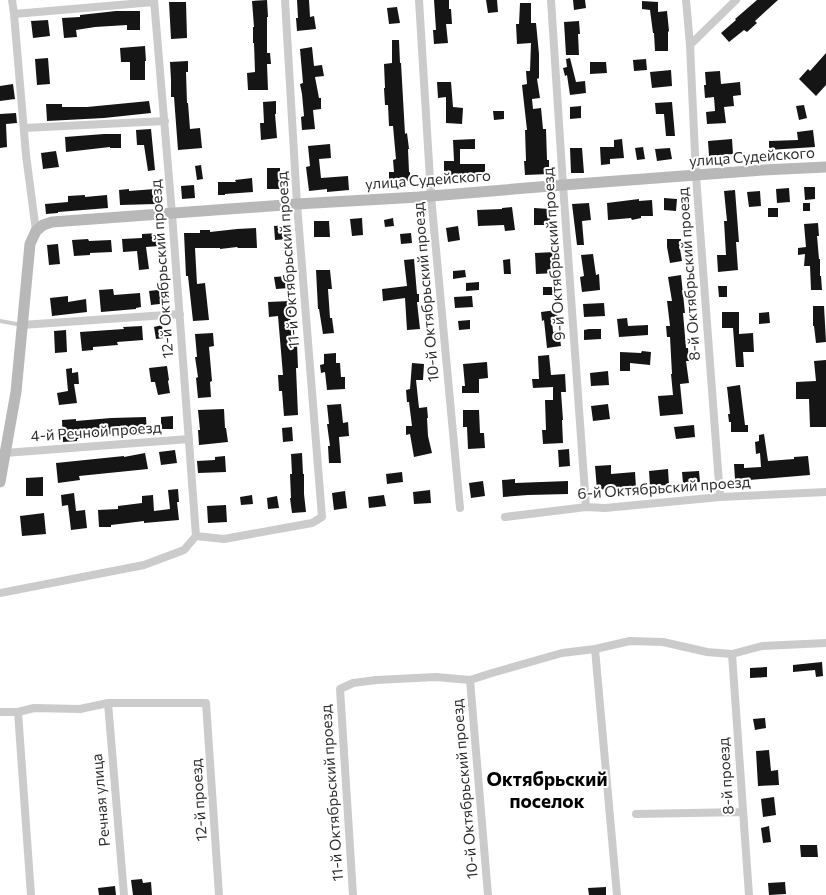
<svg xmlns="http://www.w3.org/2000/svg" width="826" height="895" viewBox="0 0 826 895" font-family="Commissioner,sans-serif">
<style>
.building{fill:#151515}
.lines{fill:none;stroke-linecap:round;stroke-linejoin:round}
.lane{stroke:#cbcbcb;stroke-width:4}
.street{stroke:#cbcbcb;stroke-width:8}
.secondary{stroke:#b8b8b8;stroke-width:11}
.labels{text-anchor:middle;stroke-width:4;stroke-linejoin:round;paint-order:stroke}
.street-label{font-size:15px;fill:#2e2e2e;stroke:#fff}
.district-label{font-size:19px;font-weight:bold;fill:#000;stroke:#fff}
</style>
<rect width="100%" height="100%" fill="#fff"/>
<path class="building" d="M267,0l1,17h-1v36h3l1,11h-4l1,26h-20l-1,-17 8,-1 -1,-29h-1v-16h1l-2,-26z
M297,0h12l1,17 4,-1 2,13 -19,2 -1,-13h2z
M434,0h15v9h2l1,15h-6l2,19 -14,1 -1,-14h3z
M486,0h11l1,12 -10,1z
M573,0h12l1,8 -12,2z
M757,0h21l-23,21 2,2 -10,9 -3,-2 -15,12 -8,-9 15,-13 -1,-1z
M642,1l16,1v10l9,-1 2,20 -1,1v19h-13l-1,-18h-1l-3,-23 -8,-1z
M169,2h17l1,36 -16,1z
M520,3h11v20h5l3,31v24l-2,1 3,19 -8,1 1,10 8,-1 2,21h3l1,31h2v14l-24,1 -1,-14h2l-1,-31h2l-5,-45 5,-1 -1,-13h4l1,-28 -14,1 -1,-20h3z
M397,7l3,16 -11,1 -2,-16z
M116,11h24v19h-13v-5l-32,2 -19,3 1,7 -13,1 -2,-20 18,-1v-2z
M48,20l2,16 -17,2 -2,-17z
M579,21l1,13h-2l1,21h-13l-2,-33z
M392,40h7l1,23h1l4,71 2,-1 2,16h-1l1,23h1v9l-21,1v-10h5l-1,-12 3,-1 -3,-33h-4l-1,-21h-3l-1,-17h1l-1,-24 8,-1z
M145,46l1,15h-1v19h-15v-18h-9l-1,-14z
M312,47l2,19 8,-1 2,11 -9,1 4,21h2v11l-8,1 2,19 -13,1 -1,-13 3,-1 -2,-22 -2,-10 3,-1 -3,-34z
M826,53v32l-10,11 -17,-17 9,-10 2,2z
M48,58l2,26 -13,1 -2,-26z
M570,58l6,24 9,-1 1,12 -16,2 -3,-20 -2,1 -2,-8 4,-1 -1,-8z
M646,59l1,11 -13,1 -1,-11z
M188,61v11h-2l1,31h1l2,26 10,-1 2,20 -24,2 -4,-53h-3v-17l-1,-18z
M590,62h16l1,11 -17,1z
M671,70l1,16 -20,2 -2,-16z
M720,71l1,13 19,-2 1,13 -8,1 1,10 -10,1 2,16 -19,1 -1,-12 9,-1 -1,-14 -9,1 -1,-13h2l-1,-13z
M437,82h14l2,25 10,1 -1,16 -16,-1v-26l-8,1z
M13,84l2,15 -15,2v-15z
M149,101l2,12 -47,5 -57,3 -1,-17h16v3h25z
M276,101v13h-1l2,24 -16,2 -1,-17h4l-1,-21z
M672,102l3,34h-9l-2,-22h-8l-1,-11z
M804,105l3,13 -8,2 -3,-14z
M581,106v12l-11,1v-12z
M493,111h11v8l-10,1z
M16,113l1,10 -11,1 1,23 -7,1v-34z
M151,129l4,41 -7,1 -4,-26h-7l-1,-15z
M813,130l2,17 -46,3v-9l29,-1 -1,-8z
M104,134h17v14h-11v-1l-44,5 -1,-15z
M475,139v10h-15v15h25v10h-25v3h-16v-16h10l-1,-21z
M622,139l2,19 -14,1v5l-9,1 -1,-18h14v-7z
M732,139l1,15 -24,2 -1,-15z
M330,144l1,14 -12,1 2,19 27,-2 1,14 -22,2v-3l-18,2 -3,-24 4,-1 -2,-20z
M643,147l2,12 -8,1 -2,-12z
M570,148h12l2,25h-13z
M670,148l2,11 -15,2 -2,-12z
M56,151l3,16 -16,2 -2,-16z
M201,165l2,14 -6,1 -2,-14z
M267,168h13v21h-13z
M252,178l1,14 -28,2v1h-7v-13h18l-1,-2z
M194,185l1,13 -13,1 -1,-13z
M804,187h11v12l-10,1z
M789,188l1,14 -13,1 -1,-14z
M129,189v2l26,-2 1,15 -36,1 -1,-15z
M735,190l4,52h-3l2,28 -20,2 -1,-17h9l-2,-34h3l-3,-30z
M760,191l1,15 -12,1 -2,-15z
M85,195v2l22,-2 1,13 -50,4v1l-12,1 -1,-10 23,-2v-6z
M664,198l13,1 -1,12 -12,-1z
M639,199v2l13,-1 1,16h-12v2l-9,2 -1,-2 -23,2 -1,-17z
M589,203l2,17 -9,1 2,24h-7l-5,-41z
M803,203h7v8h-7z
M512,207l3,23 -10,1 -1,-6 -26,1 -1,-16 25,-1v-1z
M534,208l16,1v16h-16z
M768,208h10v9h-10z
M362,218l1,17 -11,1 -2,-17z
M393,218l1,8 -9,1 -1,-7z
M314,221h15l1,16h-16z
M818,223l1,13h-2l2,23h1v17h1l1,14h-11l-1,-24h-6l1,-12 -7,1v-7l8,-1 -2,-23z
M287,225l1,14 -13,1 -1,-14z
M458,226l2,14 -12,2 -2,-14z
M256,228l1,20h-19l-1,-1 -17,2v-1h-25l2,36 8,-1 4,37 -16,1 -5,-45h-2l-2,-43h16v-3h10v2l27,-3z
M159,233v13l-13,1 3,22 -10,1 -2,-19 -14,1 -1,-13 20,-1v-4z
M411,233l1,10 -11,1 -1,-10z
M88,239l1,2 22,-1 1,12 -22,1v2l-16,1 -2,-16z
M667,239h14v10h-1l2,12 -12,2 -3,-16z
M58,244l2,20 -11,1 -2,-20z
M555,252l1,21 -20,1 -1,-21z
M593,254l3,21 3,-1 1,16 -18,2 -2,-15 4,-1 -3,-21z
M414,259l3,35h2v8h-2l3,27 -13,1 -2,-32 -22,3 -1,-12 25,-3 -3,-26z
M510,259l1,15h-7l-1,-14z
M316,270h14l2,19h-4l2,29h2l2,15 -11,1 -4,-25h-1z
M465,270l1,7 -13,2v-8z
M681,275l4,38h-2l3,35h2l1,13h-3l3,22 -9,1 3,30 -23,2 -2,-20 15,-1 -2,-21h1l-2,-37h-3l-1,-11h4l-3,-25h5l-4,-24z
M288,276l1,12 -13,1 -2,-12z
M479,282v8l-13,1v-8z
M718,286h9v11h-8z
M543,287h13v8h-13z
M113,289l1,6 26,-2 1,14 -5,1v1l-35,3 -2,-22z
M166,289l2,14 -17,2 -2,-14z
M68,296v6l18,-3 1,13 -35,4 -2,-18z
M472,296l1,11 -18,1 -1,-11z
M290,301l1,15h-1l3,28h4l1,24h-2l2,47 -14,1 -2,-25h-3l-1,-16h5l-5,-59 -9,1 -1,-15z
M604,303l1,13 -21,1 -1,-13z
M813,306h11l2,36 -10,1 -2,-17h-1z
M556,310l2,9 -6,1 1,12 6,-1 2,15 -14,2 -3,-28 -2,1 -1,-9z
M722,312h17v22l14,-1 1,19h-11l1,15h-8l-3,-39h-11z
M769,312l1,11 -11,1v-11z
M627,318l1,8 20,-1v10l-29,2 -2,-18z
M470,320v9l-11,1 -1,-9z
M162,325l2,13 -8,1 -2,-12z
M142,326l1,14 -26,2 1,3 -25,2v3l-11,1 -2,-19 44,-3 -1,-2z
M589,329h12v10l-17,1v-10z
M66,330l1,22 -12,1 -1,-22z
M213,333l1,13 -5,1 3,34 -2,1 1,15 -13,1 -2,-20 2,-1 -3,-20h2l-2,-23z
M642,351l9,1 -1,13 -20,-2v8h-10v-19l21,1z
M336,353v10h4l1,14h4v12l-18,1 -2,-18 -4,1 -1,-8 4,-1v-10z
M549,355l2,20 14,-1 1,18h-5l2,28h-1l1,23 -20,1 -1,-14h4l-1,-30h8v-13l-20,1 -1,-9h7l-1,-23z
M826,360v67h-16l-1,-28h-13v-17l20,-1 -2,-20z
M487,362l1,16 -9,1v14h-17v-7h3l-2,-22z
M412,363l12,1 -1,16h-7l3,28 8,-1 1,11h-1l1,18 4,17 -18,4 -4,-23 -4,1v-9h6l-3,-24h-2l-1,-12 4,-1z
M167,366l2,14 -1,1 2,12 -12,2 -3,-13h-4l-2,-14z
M72,368v5l6,-1 1,12h-5l3,19 -18,2 -2,-12 11,-2 -2,-22z
M608,371l1,14 -18,1 -1,-13z
M740,385l5,40h3v7h-17v-10h-2l-1,-8h2l-3,-27z
M341,404l2,19 5,-1 1,14 -10,1 2,26h-12l-1,-17h2l-3,-22h2l-2,-19z
M608,404l2,15 -17,2 -2,-15z
M224,409l1,19h1l2,14 -29,3 -1,-15h2l-2,-20z
M463,410h16l1,23h4l1,15 -17,1 -1,-22h-4z
M173,416v13h-12v-12z
M146,417l1,18h-10v-3l-37,3v2l-23,2v2l-14,1 -1,-22 14,-1v2l35,-3z
M694,425l1,12 -19,2 -2,-12z
M292,427l1,14 -10,1 -1,-14z
M764,434l4,27 26,-2v-2l14,-1 2,19 -61,5v-2l-14,1 -1,-15h10v4l17,-1 -1,-14 -4,1 -1,-12 4,-1v-6z
M569,449l1,17 -11,1 -1,-17z
M175,450l2,13 -16,2 -2,-13z
M145,453l3,16 -69,7 1,4 -22,3 -2,-20 68,-7v1z
M302,453l1,21h1v20l2,18 -14,1 -2,-15h1l-1,-24h2l-1,-20z
M225,456l1,16 -28,1 -1,-12 18,-1v-3z
M611,465v9l24,-2 1,16 -12,1v-2l-27,3 -2,-24z
M668,469l1,16 -19,1 -1,-15z
M699,471l1,11 -17,1 -1,-11z
M402,472l1,10 -16,2 -1,-10z
M43,477v19h-17v-18z
M515,479v4l53,-2v13l-40,1 -25,2 -1,-17z
M483,481l2,15 -14,2 -2,-15z
M178,489l1,13h-2l2,18 -35,3v-2l-33,4v2h-12l-1,-17 20,-1v-3l24,-3v-7l11,-1 1,16 16,-2 -2,-19z
M430,490l1,13 -17,1 -1,-12z
M345,491l2,17 -13,2 -2,-17z
M74,493l2,18 9,-1 2,18 -16,2 -3,-25 -6,1 -1,-11z
M252,495l1,9 -12,1 -1,-8z
M384,495l2,11 -17,2 -1,-11z
M277,496l2,12 -11,1 -1,-11z
M226,505l1,17 -19,1 -1,-17z
M44,513l2,21 -24,2 -2,-20z
M822,662l1,14 -7,1 -1,-7 -22,2v-7z
M767,667v10l-17,1v-10z
M765,718l1,10 -11,2 -2,-11z
M769,750l2,21 7,-1 1,15 -21,1 -2,-35z
M774,797l2,18 -13,2 -2,-18z
M769,826l2,16 -8,1 -2,-15z
M800,845h17l1,12h-17z
M142,879l1,4 8,-1 1,13h-19l-2,-15z
M785,882l1,12 -17,1 -1,-12z
M115,886l1,9h-17l-1,-7z
M606,887v8h-17l-1,-7z"/>
<g class="lines">
<path class="lane" d="M0,321l22,4"/>
<path class="street" d="M12,0l2,14 12,141 10,76
M154,0l18,214 24,322
M419,0l12,196 29,312
M551,0l12,185 23,322
M686,0l4,45 6,131 24,321
M14,14l140,-12
M690,45l46,-45
M24,128l141,-7
M22,325l158,-11
M5,453l184,-14
M505,517l81,-10 19,1 115,-11 106,-5
M0,593l144,-28 40,-15 12,-14 28,3 88,-16 10,-6 -25,-313 -12,-204
M595,649l22,246
M732,654l17,241
M470,680l18,215
M108,703l16,192
M0,712h18l16,-4 46,1 28,-6h98l13,192
M18,712l13,183
M636,814l107,-2
M353,895l-13,-206 13,-6 23,-3 60,-3 34,3 22,-7 70,-20 33,-4 35,-8 33,1 44,10 25,2 30,-8 64,-3"/>
<path class="secondary" d="M0,482l16,-90 14,-148 6,-13 7,-6 9,-3 245,-18 122,-7 144,-12 200,-15 63,-3"/>
</g>
<g class="labels">
<g class="street-label">
<text transform="translate(752 157) rotate(-4)" y="5">улица Судейского</text>
<text transform="translate(428 180) rotate(-4)" y="5">улица Судейского</text>
<text transform="translate(554 254) rotate(-94)" y="5">9-й Октябрьский проезд</text>
<text transform="translate(288 260) rotate(-94)" y="5">11-й Октябрьский проезд</text>
<text transform="translate(162 269) rotate(-94)" y="5">12-й Октябрьский проезд</text>
<text transform="translate(689 274) rotate(-94)" y="5">8-й Октябрьский проезд</text>
<text transform="translate(426 292) rotate(-95)" y="5">10-й Октябрьский проезд</text>
<text transform="translate(96 432) rotate(-4)" y="5">4-й Речной проезд</text>
<text transform="translate(664 488) rotate(-4)" y="5">6-й Октябрьский проезд</text>
<text transform="translate(726 776) rotate(-94)" y="5">8-й проезд</text>
<text transform="translate(465 789) rotate(-95)" y="5">10-й Октябрьский проезд</text>
<text transform="translate(332 793) rotate(-94)" y="5">11-й Октябрьский проезд</text>
<text transform="translate(101 800) rotate(-95)" y="5">Речная улица</text>
<text transform="translate(199 800) rotate(-94)" y="5">12-й проезд</text>
</g>
<g class="district-label">
<text x="547" y="786">Октябрьский<tspan x="547" dy="22">поселок</tspan></text>
</g>
</g>
</svg>
